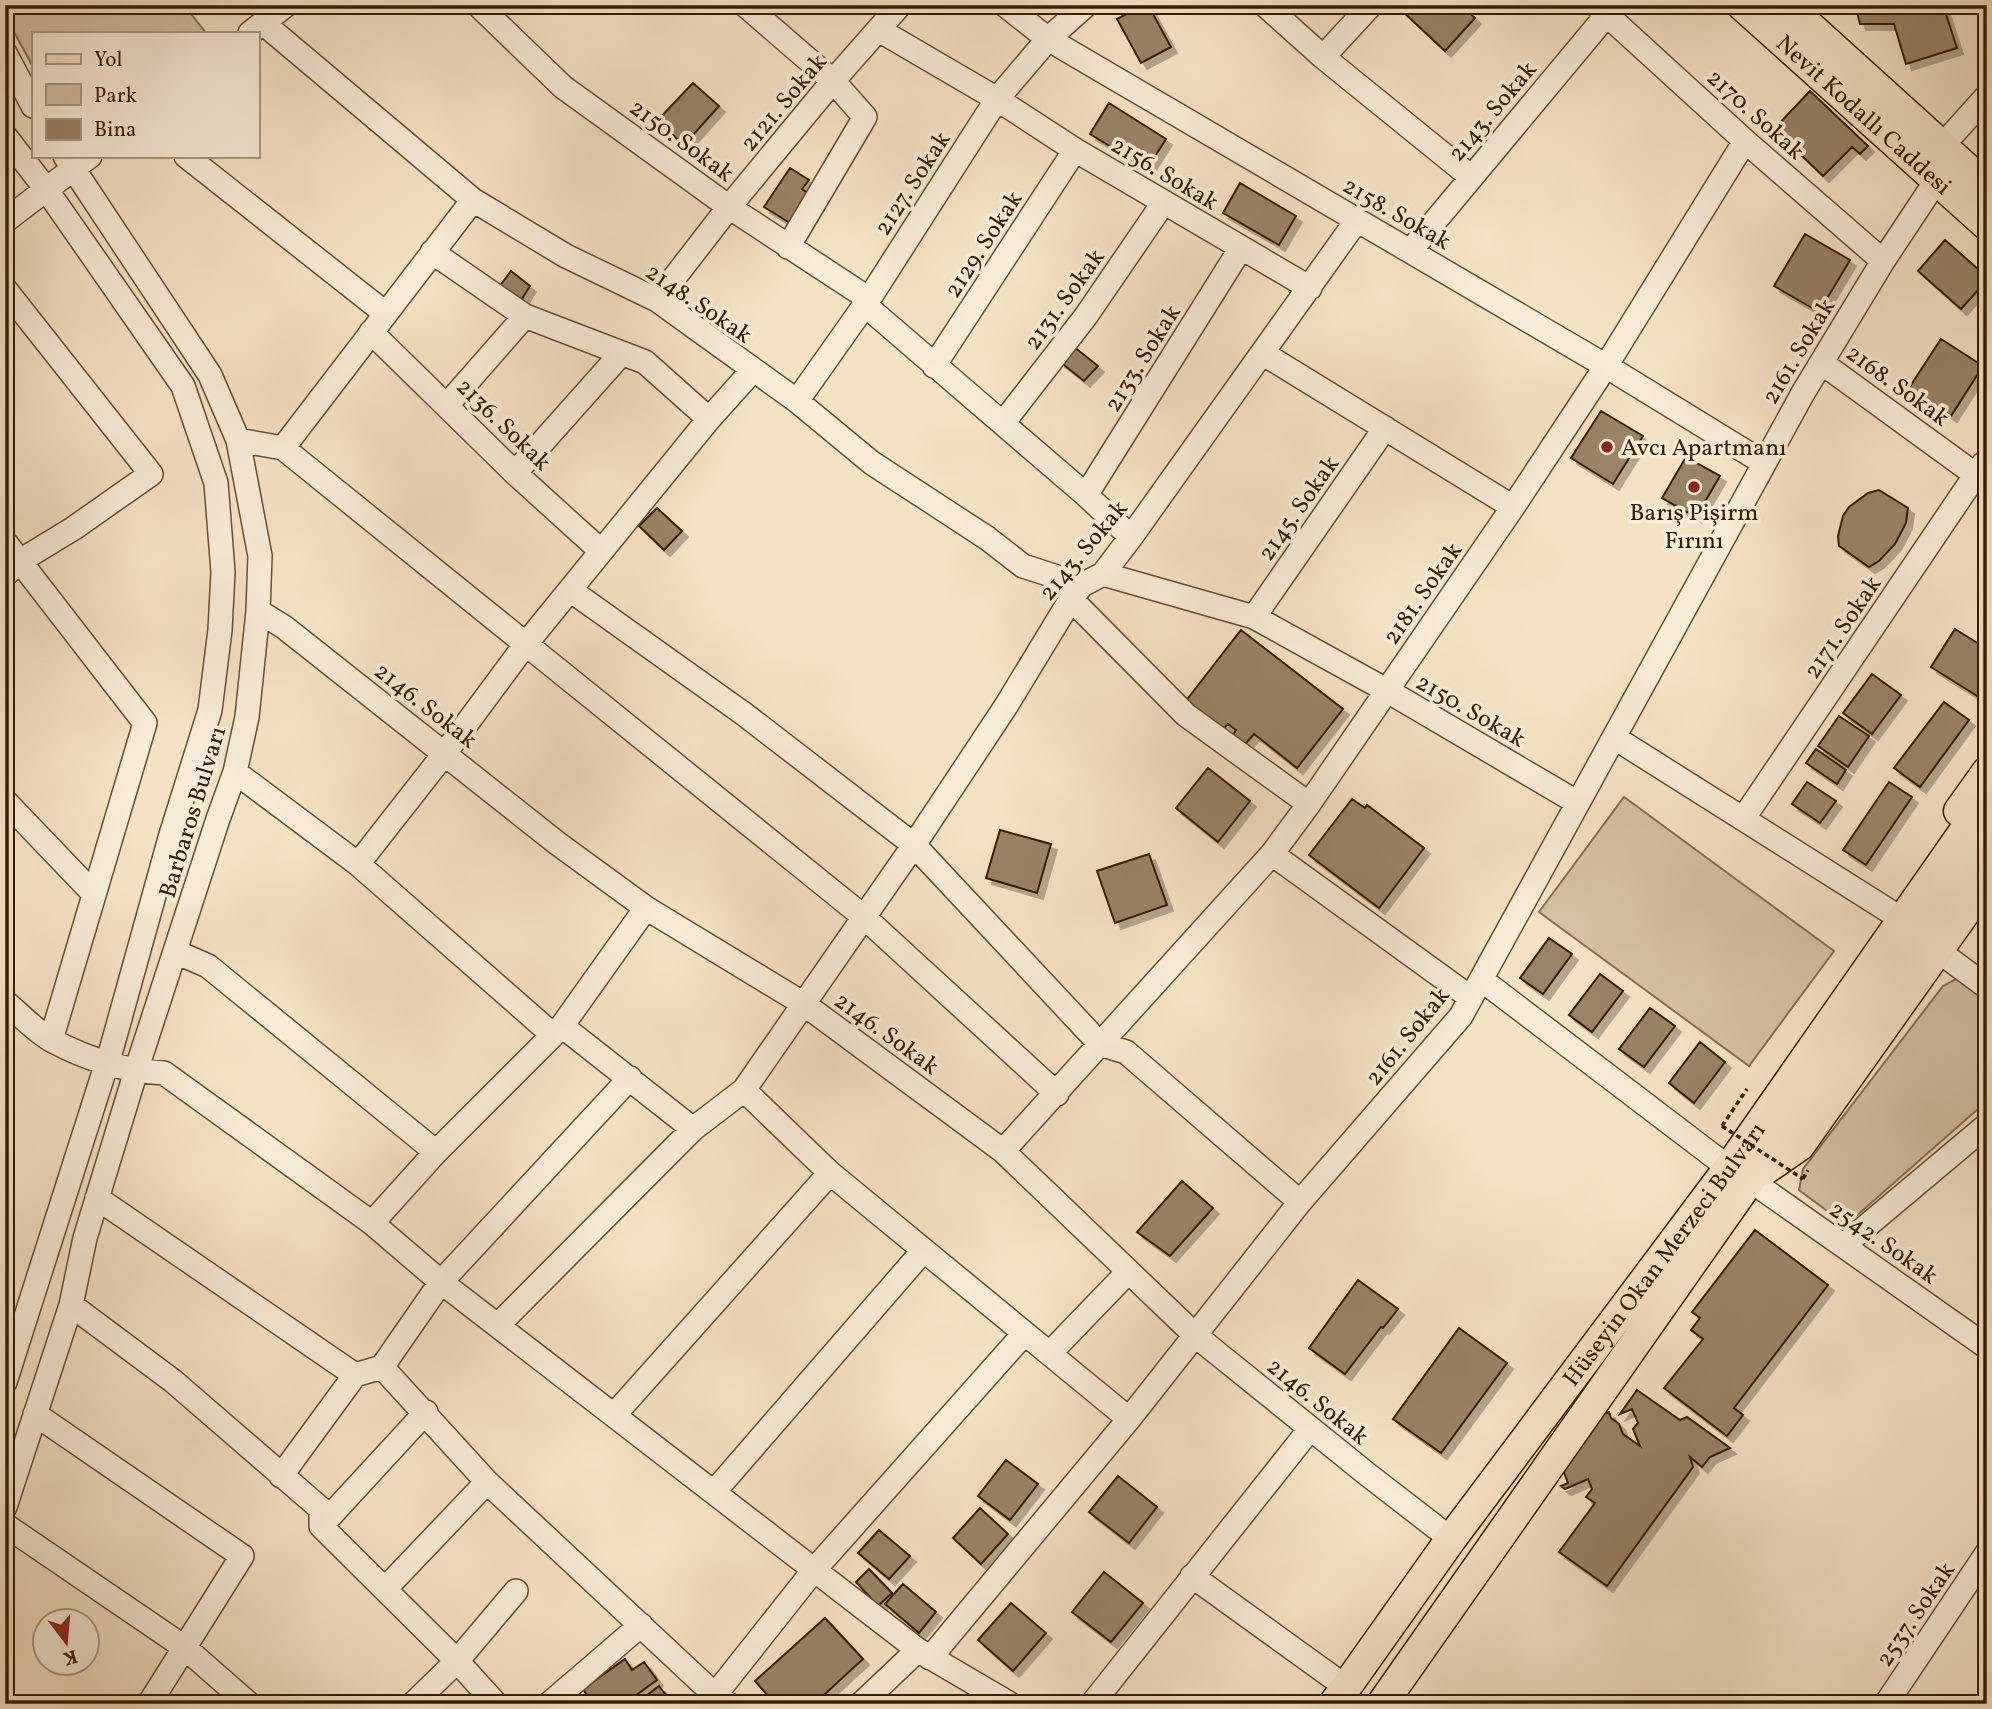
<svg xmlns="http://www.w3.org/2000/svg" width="1992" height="1709" viewBox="0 0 1992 1709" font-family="Vollkorn,serif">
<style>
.green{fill:#d5c0a3;stroke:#866e52;stroke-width:2}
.building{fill:#998366;stroke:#361c01;stroke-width:2;filter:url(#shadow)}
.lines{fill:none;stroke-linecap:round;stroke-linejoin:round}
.minor-casing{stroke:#664e32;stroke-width:26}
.major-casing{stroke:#361c01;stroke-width:33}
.path{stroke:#361c01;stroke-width:3.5;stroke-dasharray:5 3.5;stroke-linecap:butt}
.minor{stroke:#f8ecd9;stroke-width:23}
.major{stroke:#f5e2c4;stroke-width:30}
.path-bridge{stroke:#361c01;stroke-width:3.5;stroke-dasharray:5 3.5;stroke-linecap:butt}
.poi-dot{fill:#8f2418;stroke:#f8ecd9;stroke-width:2.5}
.labels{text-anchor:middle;stroke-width:7;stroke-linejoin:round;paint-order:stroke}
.street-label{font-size:24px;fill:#361c01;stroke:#f8ecd9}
.poi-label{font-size:24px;fill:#361c01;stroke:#f8ecd9;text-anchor:start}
</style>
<defs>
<filter id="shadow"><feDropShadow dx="6" dy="6" stdDeviation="0" flood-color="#0004"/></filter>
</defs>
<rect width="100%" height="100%" fill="#f5e2c4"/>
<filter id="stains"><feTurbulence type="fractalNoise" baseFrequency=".00286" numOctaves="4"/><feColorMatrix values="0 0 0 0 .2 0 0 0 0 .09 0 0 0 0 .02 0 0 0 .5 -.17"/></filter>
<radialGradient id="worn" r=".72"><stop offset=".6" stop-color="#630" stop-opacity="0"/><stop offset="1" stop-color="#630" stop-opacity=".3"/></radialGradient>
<path class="green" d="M10,5h174l22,28h-173v34l-28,-52v-6z
M1624,797l210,154 -85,115 -210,-154z
M1958,978l29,24v99l-141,124 -47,-35 4,-21 140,-183z"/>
<path class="building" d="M1143,5h5l23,42 -30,16 -24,-44z
M1402,5h59l14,13 -30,33 -46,-43z
M1859,5h95l-10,3 13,40 -51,16 -12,-40h-34l-2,-8z
M693,83l26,23 -35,39 -27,-24z
M1810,91l58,55 -8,8 -8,-7 -29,29 -49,-47z
M1109,103l57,36 -19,30 -57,-35z
M790,168l19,12 -7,9 7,5 -19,29 -26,-16z
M1240,183l56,33 -17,29 -56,-32z
M1805,234l45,26 -31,52 -45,-26z
M1945,240l42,37v3l-26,29 -43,-38z
M511,271l19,15 -10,16 -21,-15z
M1987,329v14l-7,-6z
M1941,339l42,27 -32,50 -42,-28z
M1073,346l25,20 -14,15 -25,-20z
M1601,411l42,25 -30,48 -42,-26z
M1686,457l34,19 -24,41 -34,-19z
M1879,490l29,18 -2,15 -11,21 -16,17 -10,6 -30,-21 -1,-10 5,-20 6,-9 19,-14z
M657,508l25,23 -18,19 -25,-24z
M1987,584v31l-7,-6 -2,-11 1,-6z
M1955,629l32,20v49l-2,3 -54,-34z
M1241,630l102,79 -46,59 -43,-34 -12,14 -12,-9 6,-9 -8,-6 -6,6 -37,-28z
M1872,674l29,21 -29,39 -29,-21z
M1944,702l25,18 -49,67 -26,-19z
M1839,716l30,20 -21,31 -30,-21z
M1816,749l30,21 -9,14 -31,-21z
M1208,768l42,33 -32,41 -42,-34z
M1807,782l29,19 -16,22 -28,-19z
M1889,782l23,15 -46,68 -23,-15z
M1352,799l13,9 2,-3 57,43 -45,60 -70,-53z
M1000,830l51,14 -14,49 -51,-15z
M1149,854l18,51 -52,18 -18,-52z
M1549,938l23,16 -29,40 -23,-16z
M1600,974l23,17 -31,41 -23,-17z
M1650,1008l25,18 -31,41 -25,-18z
M1700,1042l25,20 -31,41 -25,-20z
M1182,1181l31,27 -43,48 -33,-24z
M1755,1230l73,55 -94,123 9,7 -16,21 -63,-48 39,-49 -12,-9 9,-12 -8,-6z
M1358,1280l40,29 -15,19 -2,-1 -36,47 -36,-26z
M1459,1328l48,35 -66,90 -48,-34z
M1637,1390l43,30 7,-3 43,31 -20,9 -8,10 -12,-10 3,10 -86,119 -48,-34 36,-49 -9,-6 6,-8 -4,-10 -23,10 -4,-3 7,-3 -5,-13 40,-56 6,-2 2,6 8,6 4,10 17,12 -7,-17 5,-6 -6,-14 -12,5z
M1006,1460l32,24 -28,36 -32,-24z
M1118,1476l39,31 -28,36 -40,-31z
M980,1508l28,26 -27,30 -28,-26z
M879,1530l31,26 -21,23 -31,-26z
M869,1569l23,24 -14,13 -22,-24z
M1104,1572l39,31 -32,39 -39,-30z
M903,1584l33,28 -17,21 -34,-29z
M1011,1603l35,30 -33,38 -35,-31z
M825,1618l38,41 -49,45h-39l-20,-23z
M625,1659l7,11 12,-8 13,18 -33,24h-31l-10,-15z
M659,1686l14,18h-37z
M579,1693l8,11h-21z"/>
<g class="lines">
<defs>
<path id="minor" d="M478,5l85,82 166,120 140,92
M745,5l88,76 32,36 -77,130
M1005,5l43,34 558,327 158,97
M1265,5l58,52 148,120
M1596,5l149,136 138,120
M263,23l210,177 93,56 91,44 140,101 75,62 115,75 36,28 59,19
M879,30l118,69 78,51 235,138
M250,33l36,-28
M5,53l28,53
M1323,57l48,-52
M5,136l41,53 137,197 33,97 7,89 -3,58 -10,80 -40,128 -58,209 -107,335
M1942,146l45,-50
M186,156l199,157
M5,221l85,-65
M1411,250l204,-245
M432,252l93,64 120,46 64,57
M5,289l146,185 -77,54 -54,33 -15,14
M657,300l72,-93 104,-126 67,-76
M865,305l221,190 45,42
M371,332l144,141 86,78
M1264,354l249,153
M1822,363l154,112
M934,366l141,-216
M797,401l72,-102 128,-200 51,-60 38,-34
M447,405l78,-89
M1003,423l83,-107 78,-114
M238,440l45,8 190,-248
M283,448l581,469 193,177
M515,473l106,-119
M1086,495l155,-247
M5,542l140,181 -94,317
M1103,574l151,43 132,73 192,113
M570,590l174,124 170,131 186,199 26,8 174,150
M1071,599l115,116 123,89
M258,611l26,16 273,216 89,65 158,96 199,147 193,185 171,138 84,65
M1254,617l131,-189
M1615,738l274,173
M235,772l123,92 195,171
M5,801l89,93
M1743,819l240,-355 4,3
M1272,854l199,144
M358,864l87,-111 80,-108 184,-226 44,-49
M1937,950l50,37
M176,952l32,14 228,186
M1482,980l247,188
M5,1002c15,12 31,30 48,39 34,18 73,30 111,32l208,150 69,59 477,368 92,54
M562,1026l131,103
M744,1090l86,83 299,246
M1003,1151l269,-297 37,-50 204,-297 93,-141 139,-225
M1750,1180l237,167
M97,1198l258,177
M372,1223l64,-71 126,-126 84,-118
M1844,1245l143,-120
M71,1305l102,76 148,128v17l136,135 39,43
M499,1324l194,-195 51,-39 170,-245 92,-139 65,-107 11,-14 21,-11 28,-37 226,-317
M1050,1353l78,-81
M382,1367l105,115 228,213 13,9
M35,1414l207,142 -93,148
M615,1414l215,-241
M281,1476l74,-101 27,-8 59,-85 189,-204
M714,1492l209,-241
M5,1507l66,-202 14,-67 51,-167 82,-252 17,-47 12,-55 11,-106 2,-55 -22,-116 -28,-65 -145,-219
M5,1525l179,122 65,57
M321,1526l105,-114
M1192,1576l154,111
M385,1589l102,-107
M930,1658l199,-239 171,-217 161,-186 342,-623 80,-132 53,-80
M413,1704l44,-43 59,-70
M549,1704l92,-79
M706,1704l9,-9 99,-125 210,-236
M861,1704l57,-54
M1092,1704l218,-275
M1886,1704l101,-151"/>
<g id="major">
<path id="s1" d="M1742,5l245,220"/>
<path d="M1786,5l201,182"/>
<path d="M1959,811l28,-39"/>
<path d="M1764,1170l35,-24 188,-265"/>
<path id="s2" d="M1334,1704l117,-165 278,-371 258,-369"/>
<path d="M1382,1704l605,-862"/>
</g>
</defs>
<use href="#minor" class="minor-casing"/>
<use href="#major" class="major-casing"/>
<path class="path" d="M1722,1126l25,-37
M1803,1179l5,-9"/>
<use href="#minor" class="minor"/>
<use href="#major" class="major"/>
<path class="path-bridge" d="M1722,1126l81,53"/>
</g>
<g class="poi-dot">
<circle cx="1607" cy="447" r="7"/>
<circle cx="1694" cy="487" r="7"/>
</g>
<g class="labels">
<g class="street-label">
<text transform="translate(783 102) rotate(-50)" y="8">2121. Sokak</text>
<text transform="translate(1492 111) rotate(-50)" y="8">2143. Sokak</text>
<text transform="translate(1756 114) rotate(42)" y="8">2170. Sokak</text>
<text dy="8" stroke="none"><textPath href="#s1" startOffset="164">Nevit Kodallı Caddesi</textPath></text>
<text transform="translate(682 140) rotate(36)" y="8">2150. Sokak</text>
<text transform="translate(1165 173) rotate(31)" y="8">2156. Sokak</text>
<text transform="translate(912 183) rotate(-57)" y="8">2127. Sokak</text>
<text transform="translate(1397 213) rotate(30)" y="8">2158. Sokak</text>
<text transform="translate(983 244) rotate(-57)" y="8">2129. Sokak</text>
<text transform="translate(1064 299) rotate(-54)" y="8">2131. Sokak</text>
<text transform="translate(699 303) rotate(34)" y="8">2148. Sokak</text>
<text transform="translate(1798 351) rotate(-59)" y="8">2161. Sokak</text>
<text transform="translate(1142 358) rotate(-58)" y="8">2133. Sokak</text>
<text transform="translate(1898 385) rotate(36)" y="8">2168. Sokak</text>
<text transform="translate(504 424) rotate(44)" y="8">2136. Sokak</text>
<text transform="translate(1298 508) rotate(-55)" y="8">2145. Sokak</text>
<text transform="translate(1083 550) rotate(-50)" y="8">2143. Sokak</text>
<text transform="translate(1422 593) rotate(-55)" y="8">2181. Sokak</text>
<text transform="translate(1842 627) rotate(-56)" y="8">2171. Sokak</text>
<text transform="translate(426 705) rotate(38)" y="8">2146. Sokak</text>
<text transform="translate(1471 710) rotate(30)" y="8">2150. Sokak</text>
<text transform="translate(192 812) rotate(-73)" y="8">Barbaros Bulvarı</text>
<text transform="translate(887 1033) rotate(36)" y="8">2146. Sokak</text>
<text transform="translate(1407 1036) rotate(-51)" y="8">2161. Sokak</text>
<text transform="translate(1884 1242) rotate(35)" y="8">2542. Sokak</text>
<text dy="8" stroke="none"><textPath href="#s2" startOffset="558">Hüseyin Okan Merzeci Bulvarı</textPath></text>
<text transform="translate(1318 1401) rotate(39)" y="8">2146. Sokak</text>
<text transform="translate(1915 1614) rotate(-56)" y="8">2537. Sokak</text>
</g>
<g class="poi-label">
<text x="1621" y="455">Avcı Apartmanı</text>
<text x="1694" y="520" text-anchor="middle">Barış Pişirm<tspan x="1694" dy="28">Fırını</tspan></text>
</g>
</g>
<rect width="1992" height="1709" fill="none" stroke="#f5e2c4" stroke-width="28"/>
<rect x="7" y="7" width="1978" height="1695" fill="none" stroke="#361c01" stroke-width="3.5"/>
<rect x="14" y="14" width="1964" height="1681" fill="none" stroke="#361c01" stroke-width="2"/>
<rect x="32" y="32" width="228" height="126" fill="#f8ecd9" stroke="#aa9983" stroke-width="2"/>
<rect x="46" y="54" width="35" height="10" fill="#f5e2c4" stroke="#aa9983" stroke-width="2"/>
<text x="94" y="66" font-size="21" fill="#361c01">Yol</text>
<rect x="46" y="84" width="35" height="21" fill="#d5c0a3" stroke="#aa9983" stroke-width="2"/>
<text x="94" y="102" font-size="21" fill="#361c01">Park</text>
<rect x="46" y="119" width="35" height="21" fill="#998366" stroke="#aa9983" stroke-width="2"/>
<text x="94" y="136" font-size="21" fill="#361c01">Bina</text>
<g transform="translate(66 1642) rotate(164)"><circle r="33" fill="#f8ecd9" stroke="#aa9983" stroke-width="2"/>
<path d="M0-5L12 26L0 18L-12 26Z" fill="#8f2418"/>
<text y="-10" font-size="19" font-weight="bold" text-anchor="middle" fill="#361c01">K</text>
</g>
<rect width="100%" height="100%" filter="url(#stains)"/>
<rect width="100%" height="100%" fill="url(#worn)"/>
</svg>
